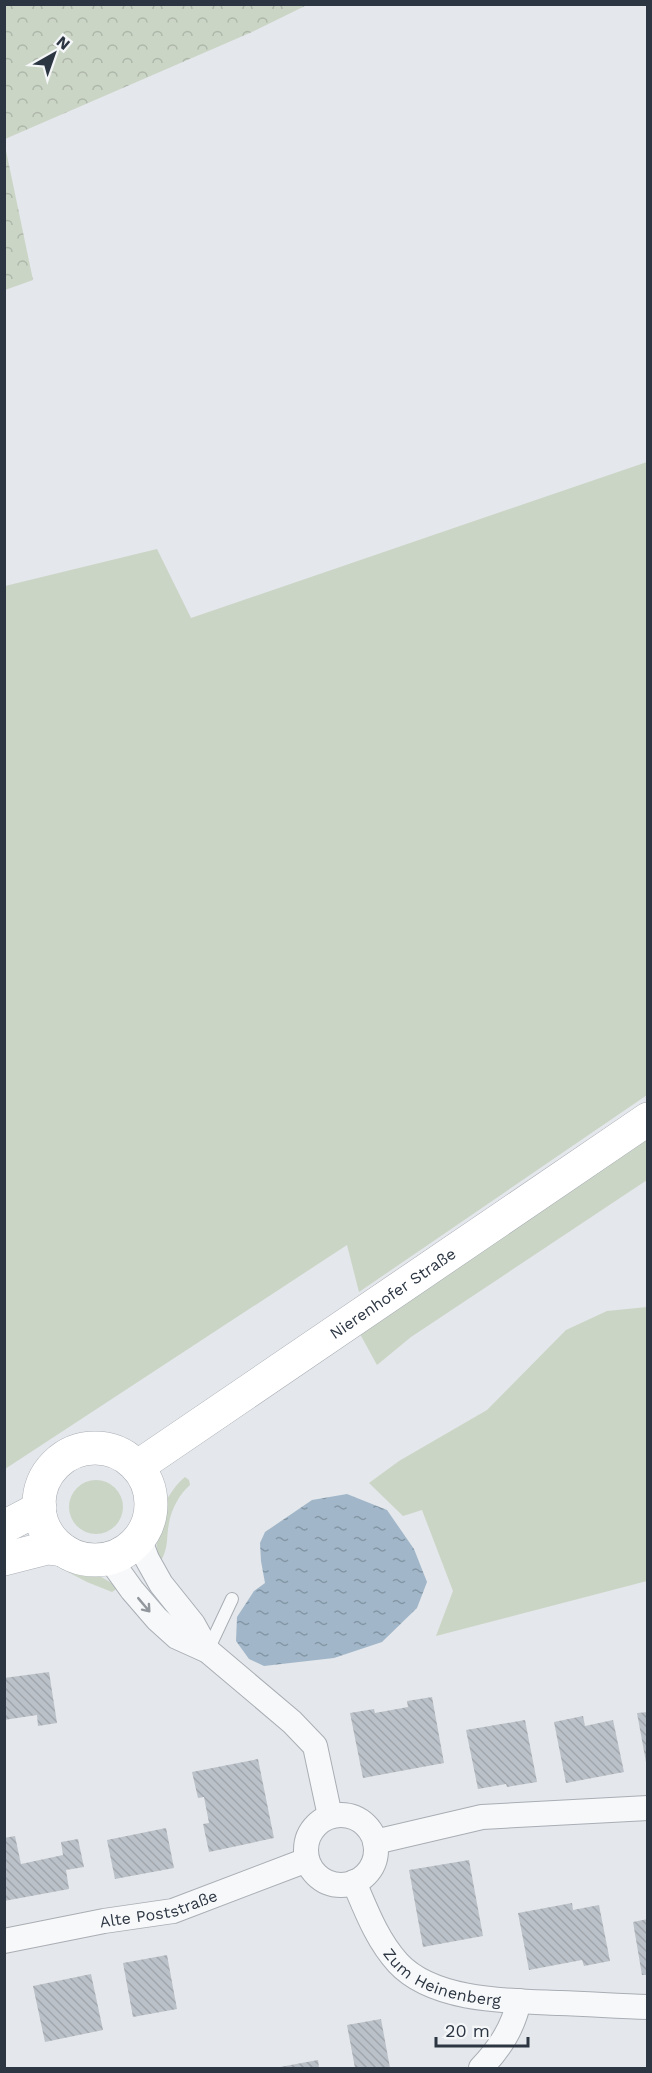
<svg xmlns="http://www.w3.org/2000/svg" width="652" height="2073" viewBox="0 0 652 2073" font-family="'Work Sans',sans-serif">
<style>
.green{fill:#cad5c5}
.forest{fill:url(#forest-crowns)}
.water{fill:url(#water-ripples)}
.building{fill:url(#building-back-hatch)}
.lines{fill:none;stroke-linecap:round;stroke-linejoin:round}
.lane-casing{stroke:#a9aeb5;stroke-width:14}
.street-casing{stroke:#a9aeb5;stroke-width:26}
.secondary-casing{stroke:#a9aeb5;stroke-width:34}
.lane{stroke:#f7f8f9;stroke-width:12}
.street{stroke:#f7f8f9;stroke-width:24}
.secondary{stroke:#fff;stroke-width:33}
.oneway{stroke:#92979e}
.labels{text-anchor:middle;stroke-width:5;stroke-linejoin:round;paint-order:stroke}
.street-label{font-size:16px;fill:#2c3643;stroke:#f4f6f8}
</style>
<defs>
<pattern id="forest-crowns" width="20" height="18" patternUnits="userSpaceOnUse" patternTransform="scale(1.5)"><rect width="20" height="18" fill="#cad5c5"/><path d="M2 6a3 3 0 1 1 6 0M12 15a3 3 0 1 1 6 0" fill="none" stroke="#aeb7aa"/></pattern>
<pattern id="water-ripples" width="26" height="14" patternUnits="userSpaceOnUse" patternTransform="scale(1.5)"><rect width="26" height="14" fill="#a1b7c9"/><path d="M2 4q2-2 4 0t4 0M15 11q2-2 4 0t4 0" fill="none" stroke="#8396a5"/></pattern>
<pattern id="building-back-hatch" width="6" height="6" patternUnits="userSpaceOnUse" patternTransform="scale(1.5)"><rect width="6" height="6" fill="#bbc1c8"/><path d="M-1 5l2 2M0 0l6 6M5-1l2 2" fill="none" stroke="#a1a6ad"/></pattern>
</defs>
<rect width="100%" height="100%" fill="#e4e7eb"/>
<path class="green" d="M647,462v633l-288,197 -12,-47 -342,224v-883l152,-37 34,69z
M647,1138v42l-236,157 -34,28 -17,-31z
M647,1307v274l-211,55 17,-45 -31,-81 -19,6 -34,-33 30,-22 88,-51 79,-80 41,-19z
M185,1477l4,3 1,5c-10,8 -19,25 -21,38 -3,15 0,23 -8,38 -13,-27 3,-67 24,-84z
M69 1507a27 27 0 1 1 54 0a27 27 0 1 1-54 0Z
M43,1559c27,7 53,11 75,29l-6,4 -25,-10z"/>
<path class="forest" d="M5,4h302v1l-55,27 -247,107z
M4,141l29,139 -28,10h-1z"/>
<path class="water" d="M347,1494l40,16 27,39 13,33 -10,26 -35,34 -48,16 -70,8 -15,-7 -13,-18 1,-24 17,-26 11,-8 -4,-22 -1,-18 5,-11 47,-32z"/>
<path class="building" d="M49,1672l8,51 -19,3 -1,-11 -33,5v-42z
M432,1697l12,66 -81,15 -13,-65 24,-4 1,4 33,-6 -1,-6z
M648,1712v50h-2l-9,-49z
M583,1716l2,10 28,-6 11,52 -58,11 -12,-61z
M525,1720l12,62 -30,5 -1,-3 -28,5 -12,-59z
M258,1759l16,79 -65,14 -6,-28 6,-1 -5,-26 -6,1 -6,-26z
M166,1828l8,40 -59,11 -8,-39z
M15,1836l6,28 42,-9 -2,-13 17,-3 6,28 -18,3 3,19 -65,12v-63z
M469,1860l14,76 -60,11 -14,-77z
M572,1903l1,7 26,-5 11,56 -26,5 -2,-6 -53,10 -11,-57z
M648,1919v56h-6l-9,-53z
M167,1955l10,54 -44,8 -10,-54z
M91,1974l12,56 -58,12 -12,-56z
M381,2019l9,49h-35l-8,-43z
M318,2060l1,8h-39v-1z"/>
<g class="lines">
<defs>
<path id="lane" d="M208,1650l24,-51"/>
<g id="street">
<path d="M139,1538l8,21 14,25 32,40 15,27"/>
<path d="M109,1558l23,32 25,29 20,18 31,14 84,71 23,24 15,70"/>
<circle cx="341" cy="1850" r="35"/>
<path d="M375,1842l107,-25 166,-9"/>
<path id="s1" d="M354,1882c12,28 23,58 44,81 36,39 113,38 162,40 29,1 58,3 88,4"/>
<path id="s2" d="M4,1941l100,-20 69,-10 134,-51"/>
<path d="M481,2068c19,-20 32,-40 38,-67"/>
</g>
<g id="secondary">
<circle cx="95" cy="1504" r="56"/>
<path id="s3" d="M137,1467l511,-348"/>
<path d="M4,1527l36,-19"/>
<path d="M4,1559l43,-11 16,2"/>
</g>
</defs>
<use href="#lane" class="lane-casing"/>
<use href="#street" class="street-casing"/>
<use href="#secondary" class="secondary-casing"/>
<use href="#lane" class="lane"/>
<use href="#street" class="street"/>
<use href="#secondary" class="secondary"/>
</g>
<defs><path id="oneway-shaft" d="M-6 0H5M1.5-3L5.5 0L1.5 3" fill="none" stroke-width="1.6" stroke-linecap="round" stroke-linejoin="round" transform="scale(1.5)"/></defs>
<use class="oneway" href="#oneway-shaft" transform="translate(144 1605) rotate(50)"/>
<g class="labels">
<g class="street-label">
<text dy="6" stroke="none"><textPath href="#s3" startOffset="309">Nierenhofer Straße</textPath></text>
<text dy="6" stroke="none"><textPath href="#s2" startOffset="158">Alte Poststraße</textPath></text>
<text dy="6" stroke="none"><textPath href="#s1" startOffset="140">Zum Heinenberg</textPath></text>
</g>
</g>
<rect width="652" height="2073" fill="none" stroke="#2c3643" stroke-width="12"/>
<g transform="translate(54 54) rotate(40)" stroke="#f4f6f8" stroke-width="4.5" paint-order="stroke">
<path d="M0-4.5L10 22L0 15L-10 22Z" fill="#2c3643"/>
<text y="-9" font-size="16" font-weight="bold" text-anchor="middle" fill="#2c3643">N</text>
</g>
<path d="M436 2037v9h92v-9" fill="none" stroke="#2c3643" stroke-width="3"/>
<text x="445" y="2037" font-size="18" fill="#2c3643" stroke="#f4f6f8" stroke-width="4.5" paint-order="stroke">20 m</text>
</svg>
